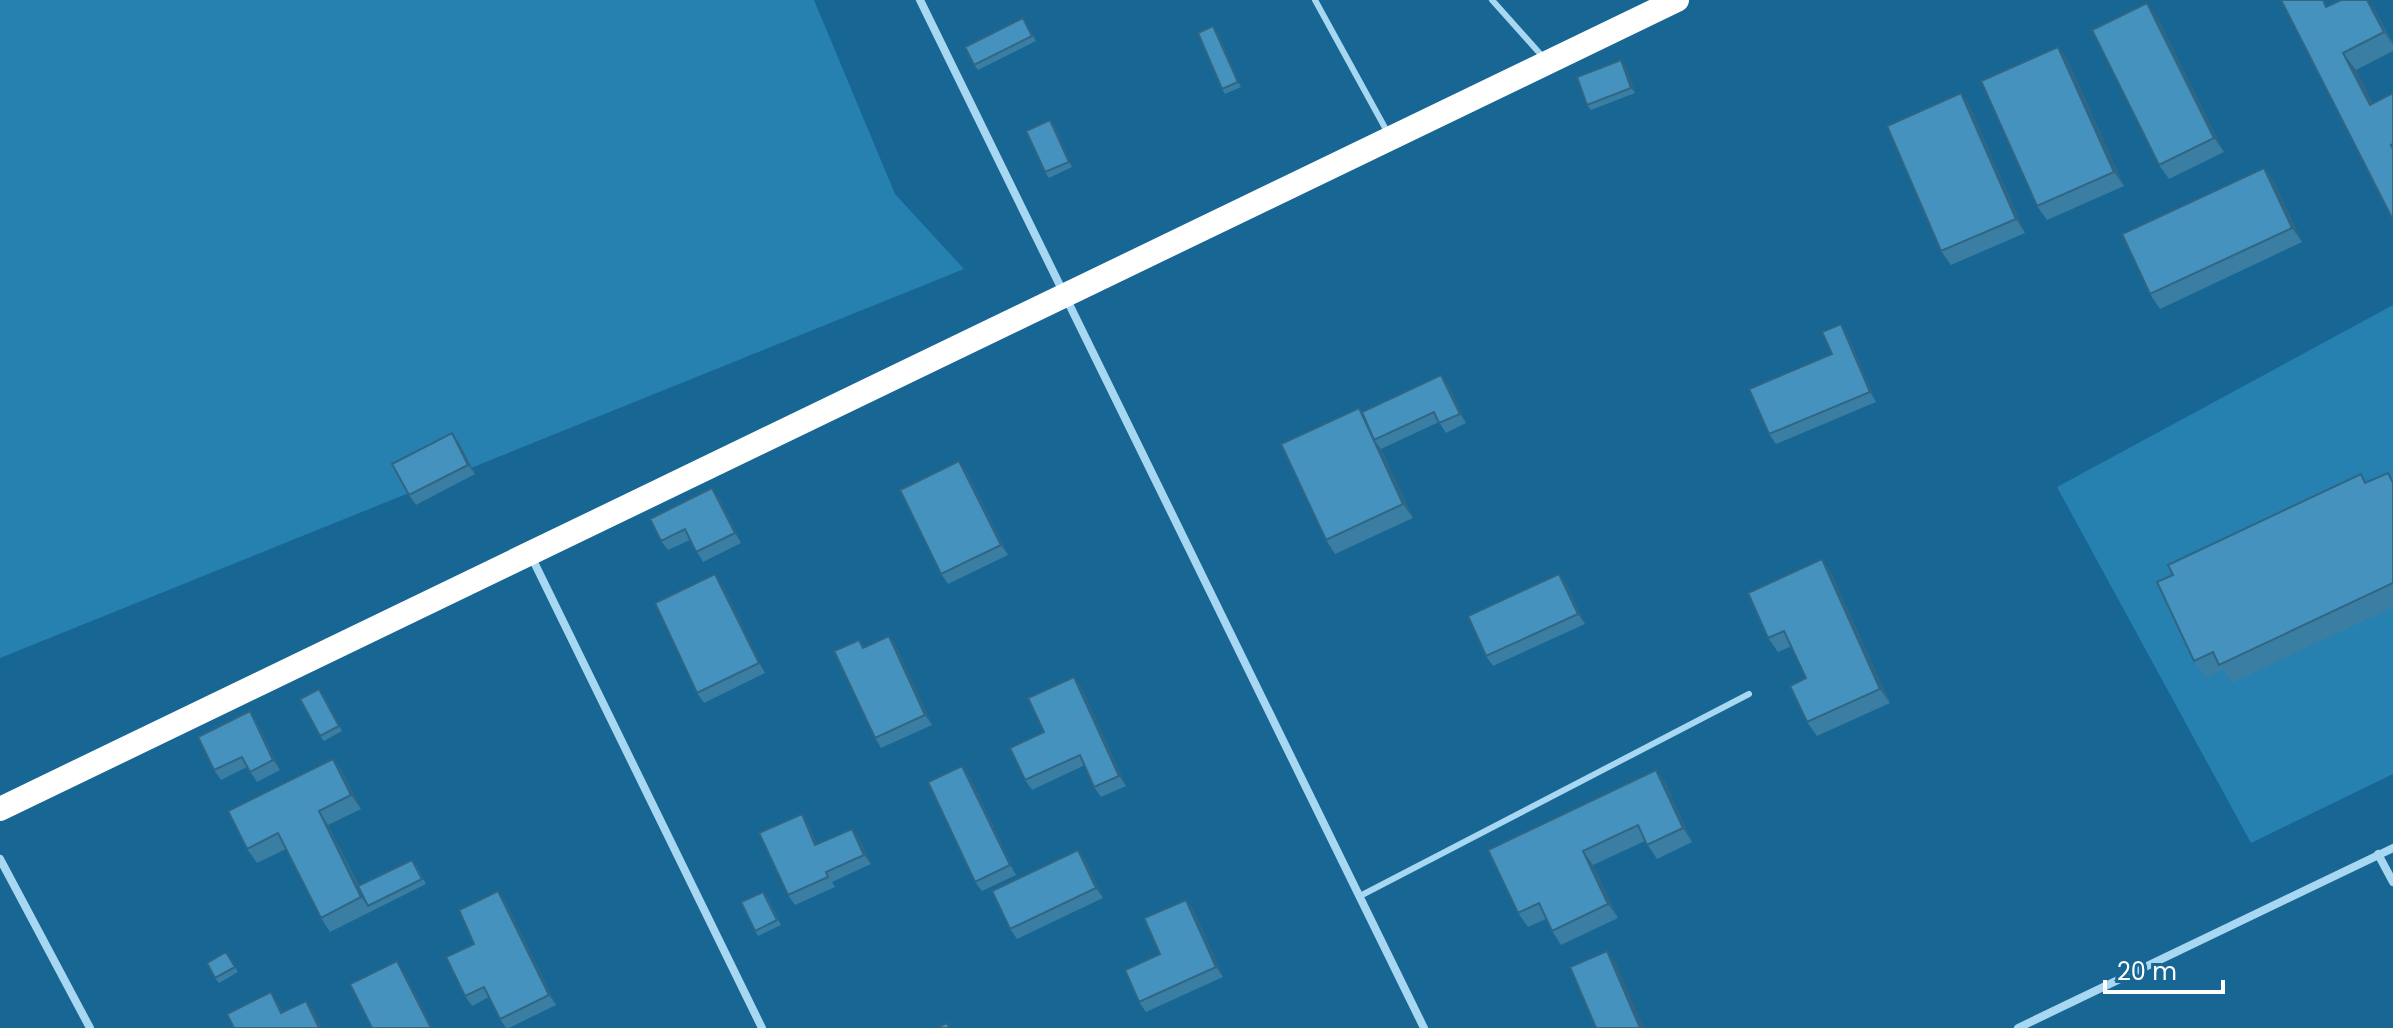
<svg xmlns="http://www.w3.org/2000/svg" width="2393" height="1028" viewBox="0 0 2393 1028" font-family="Poppins,sans-serif">
<style>
.green{fill:#2680b0}
.lines{fill:none;stroke-linecap:round;stroke-linejoin:round}
.lane{stroke:#a7d7f1;stroke-width:6}
.street{stroke:#a7d7f1;stroke-width:8}
.highway{stroke:#fff;stroke-width:24}
.wall{fill:#3a7ea3}
.shaded-wall{fill:#306684}
.building{fill:#4492bd;stroke:#306684;stroke-width:2}
</style>
<rect width="100%" height="100%" fill="#176693"/>
<path class="green" d="M0,0h814l81,194 69,75 -964,389z
M2393,305v469l-142,69 -194,-356z"/>
<g class="lines">
<path class="lane" d="M1315,0l74,135
M1492,0l51,57
M1360,896l389,-202"/>
<path class="street" d="M920,0l504,1028
M532,558l230,470
M2378,854l15,28
M0,859l90,169
M2018,1028l375,-180"/>
<path class="highway" d="M0,809l1677,-809"/>
</g>
<path class="wall" d="M2329,6l44,1 20,37v7l-37,19 17,34 20,-11v127z
M2157,17l67,135 -55,27 -10,-14z
M1023,18l13,23 -58,29 -4,-5z
M1217,31l24,56 -16,7 -3,-5z
M2058,47l10,14 56,125 -77,34 -10,-14z
M1625,65l10,28 -44,17 -4,-5z
M1961,93l9,14 55,126 -74,32 -10,-14z
M1050,120l4,5 18,42 -23,11 -4,-6z
M2264,168l10,14 28,60 -142,67 -10,-15z
M1841,324l6,10 29,68 -100,42 -7,-10 63,-80z
M1448,385l18,38 -20,10 -7,-11 -58,27 32,69 -78,36 -9,-14 36,-128z
M459,443l16,31 -59,31 -7,-10z
M966,471l42,84 -60,29 -7,-10z
M2388,473l5,7v127l-161,76 -9,-13 -17,8 -12,-17 173,-178z
M719,498l22,45 -38,19 -13,-22 -22,10 -7,-9z
M1822,559l9,14 59,130 -73,33 -10,-14 -1,-44 -14,-32 -14,6 -10,-14z
M1559,574l7,10 19,40 -92,42 -7,-10z
M722,584l43,89 -61,30 -7,-10z
M889,636l7,10 36,79 -51,23 -6,-10 -16,-98 6,8z
M1074,677l7,10 45,99 -25,11 -7,-10 -9,-22 -53,25 -7,-10 19,-48z
M323,694l19,37 -18,10 -4,-5z
M250,711l6,10 24,49 -23,12 -10,-15 -26,13 -7,-10z
M333,759l10,14 18,36 -33,16 31,61 57,-21 10,19 -96,48 -9,-14 -35,-69 -29,14 -10,-14z
M1656,770l10,14 26,58 -35,17 -12,-18 -52,24 25,53 -57,27 -9,-14 -6,-12 -18,8 -10,-14z
M969,775l47,100 -34,16 -7,-9z
M808,824l9,20 35,-15 7,10 12,25 -39,18 3,5 -40,18 -7,-10z
M1078,850l7,10 18,38 -86,41 -7,-10z
M767,897l14,28 -23,11 -3,-5z
M1186,900l7,9 30,68 -77,35 -7,-10z
M505,901l51,104 -47,23h-3l-6,-9 -11,-22 -17,9 -7,-10 9,-52z
M226,952l12,20 -19,11 -4,-5z"/>
<path class="shaded-wall" d="M2367,0h1l5,7 20,39 -9,-14z
M2147,3l10,14 67,135 -10,-14z
M1213,26l4,5 24,56 -3,-5z
M2058,47l10,14 56,125 -10,-14z
M2343,53l13,17 27,52 -13,-17z
M1621,60l4,5 10,28 -4,-5z
M1961,93l9,14 55,126 -9,-14z
M1050,120l4,5 18,42 -3,-5z
M2264,168l10,14 28,60 -10,-14z
M1841,324l6,10 29,68 -6,-10z
M1441,375l7,10 18,38 -6,-9z
M1359,408l10,14 5,18 7,9 32,69 -10,-14z
M452,433l7,10 16,31 -7,-9z
M959,461l7,10 42,84 -7,-10z
M712,488l7,10 22,45 -6,-10z
M1822,559l9,14 59,130 -10,-14z
M715,574l7,10 43,89 -6,-10z
M1559,574l7,10 19,40 -7,-10z
M889,636l7,10 36,79 -7,-10z
M1074,677l7,10 45,99 -7,-10z
M250,711l6,10 24,49 -7,-10z
M333,759l10,14 18,36 -10,-14z
M962,766l7,9 47,100 -6,-10z
M1656,770l10,14 26,58 -9,-14z
M319,811l9,14 40,81 -7,-9z
M802,814l6,10 14,31 -7,-10z
M852,829l7,10 12,25 -7,-9z
M1078,850l7,10 18,38 -7,-10z
M1583,851l10,14 25,53 -10,-14z
M498,891l7,10 51,104 -7,-10z
M1186,900l7,9 30,68 -7,-10z
M1607,951l10,14 27,63h-4z
M397,961l7,10 29,57h-2z
M271,992l9,14 10,21 -9,-14z
M306,1001l10,14 6,13h-3z"/>
<path class="building" d="M2281,0h42l3,7 15,-7h26l17,32 -41,21 27,52 23,-12v51l-2,1 2,4v71z
M2147,3l67,135 -55,27 -67,-135z
M1023,18l9,18 -58,29 -9,-18z
M1213,26l25,56 -16,7 -24,-56z
M2058,47l56,125 -77,34 -56,-125z
M1621,60l10,28 -44,17 -10,-28z
M1961,93l55,126 -75,32 -54,-125z
M1050,120l19,42 -24,10 -19,-41z
M2264,168l28,60 -142,66 -28,-60z
M1841,324l29,68 -101,42 -20,-45 83,-35 -10,-22z
M1441,375l19,39 -21,9 -5,-11 -60,28 -12,-28z
M1359,408l44,96 -77,36 -45,-96z
M452,433l16,32 -59,30 -17,-31z
M959,461l42,84 -60,29 -41,-84z
M2388,473l5,10v100l-174,82 -6,-13 -19,9 -37,-79 16,-7 -5,-10 193,-91 4,9z
M712,488l23,45 -39,19 -11,-23 -24,12 -11,-22z
M1822,559l58,130 -73,33 -17,-36 16,-8 -22,-47 -16,7 -20,-45z
M715,574l44,89 -62,30 -42,-90z
M1559,574l19,40 -92,42 -18,-40z
M889,636l36,79 -50,23 -41,-87 25,-11 4,8z
M1074,677l45,99 -25,11 -14,-32 -55,25 -15,-32 34,-16 -16,-34z
M319,689l20,37 -19,10 -20,-37z
M250,711l23,49 -23,12 -8,-15 -28,13 -16,-33z
M333,759l18,36 -32,16 42,86 -40,21 -43,-85 -31,16 -19,-38z
M962,766l48,99 -35,17 -47,-100z
M1656,770l27,58 -36,17 -9,-20 -55,26 25,53 -56,27 -13,-28 -21,10 -30,-63z
M802,814l13,31 37,-16 12,26 -38,17 2,5 -40,18 -29,-62z
M1078,850l18,38 -86,41 -18,-38z
M412,860l10,19 -54,27 -10,-20z
M498,891l51,104 -49,24 -16,-32 -19,9 -19,-39 28,-13 -15,-34z
M763,892l14,28 -22,11 -14,-29z
M1186,900l30,67 -77,35 -14,-32 35,-16 -16,-36z
M1607,951l33,77h-44l-26,-61z
M226,952l9,15 -20,11 -8,-15z
M397,961l34,67h-59l-22,-44z
M271,992l10,21 25,-12 13,27h-85l-7,-14z
M947,1023l2,5h-12z"/>
<path d="M2105 980v12h118v-12" fill="none" stroke="#ffffff" stroke-width="4"/>
<text x="2117" y="980" font-size="24" fill="#ffffff" stroke="#176693" stroke-width="6" paint-order="stroke">20 m</text>
</svg>
